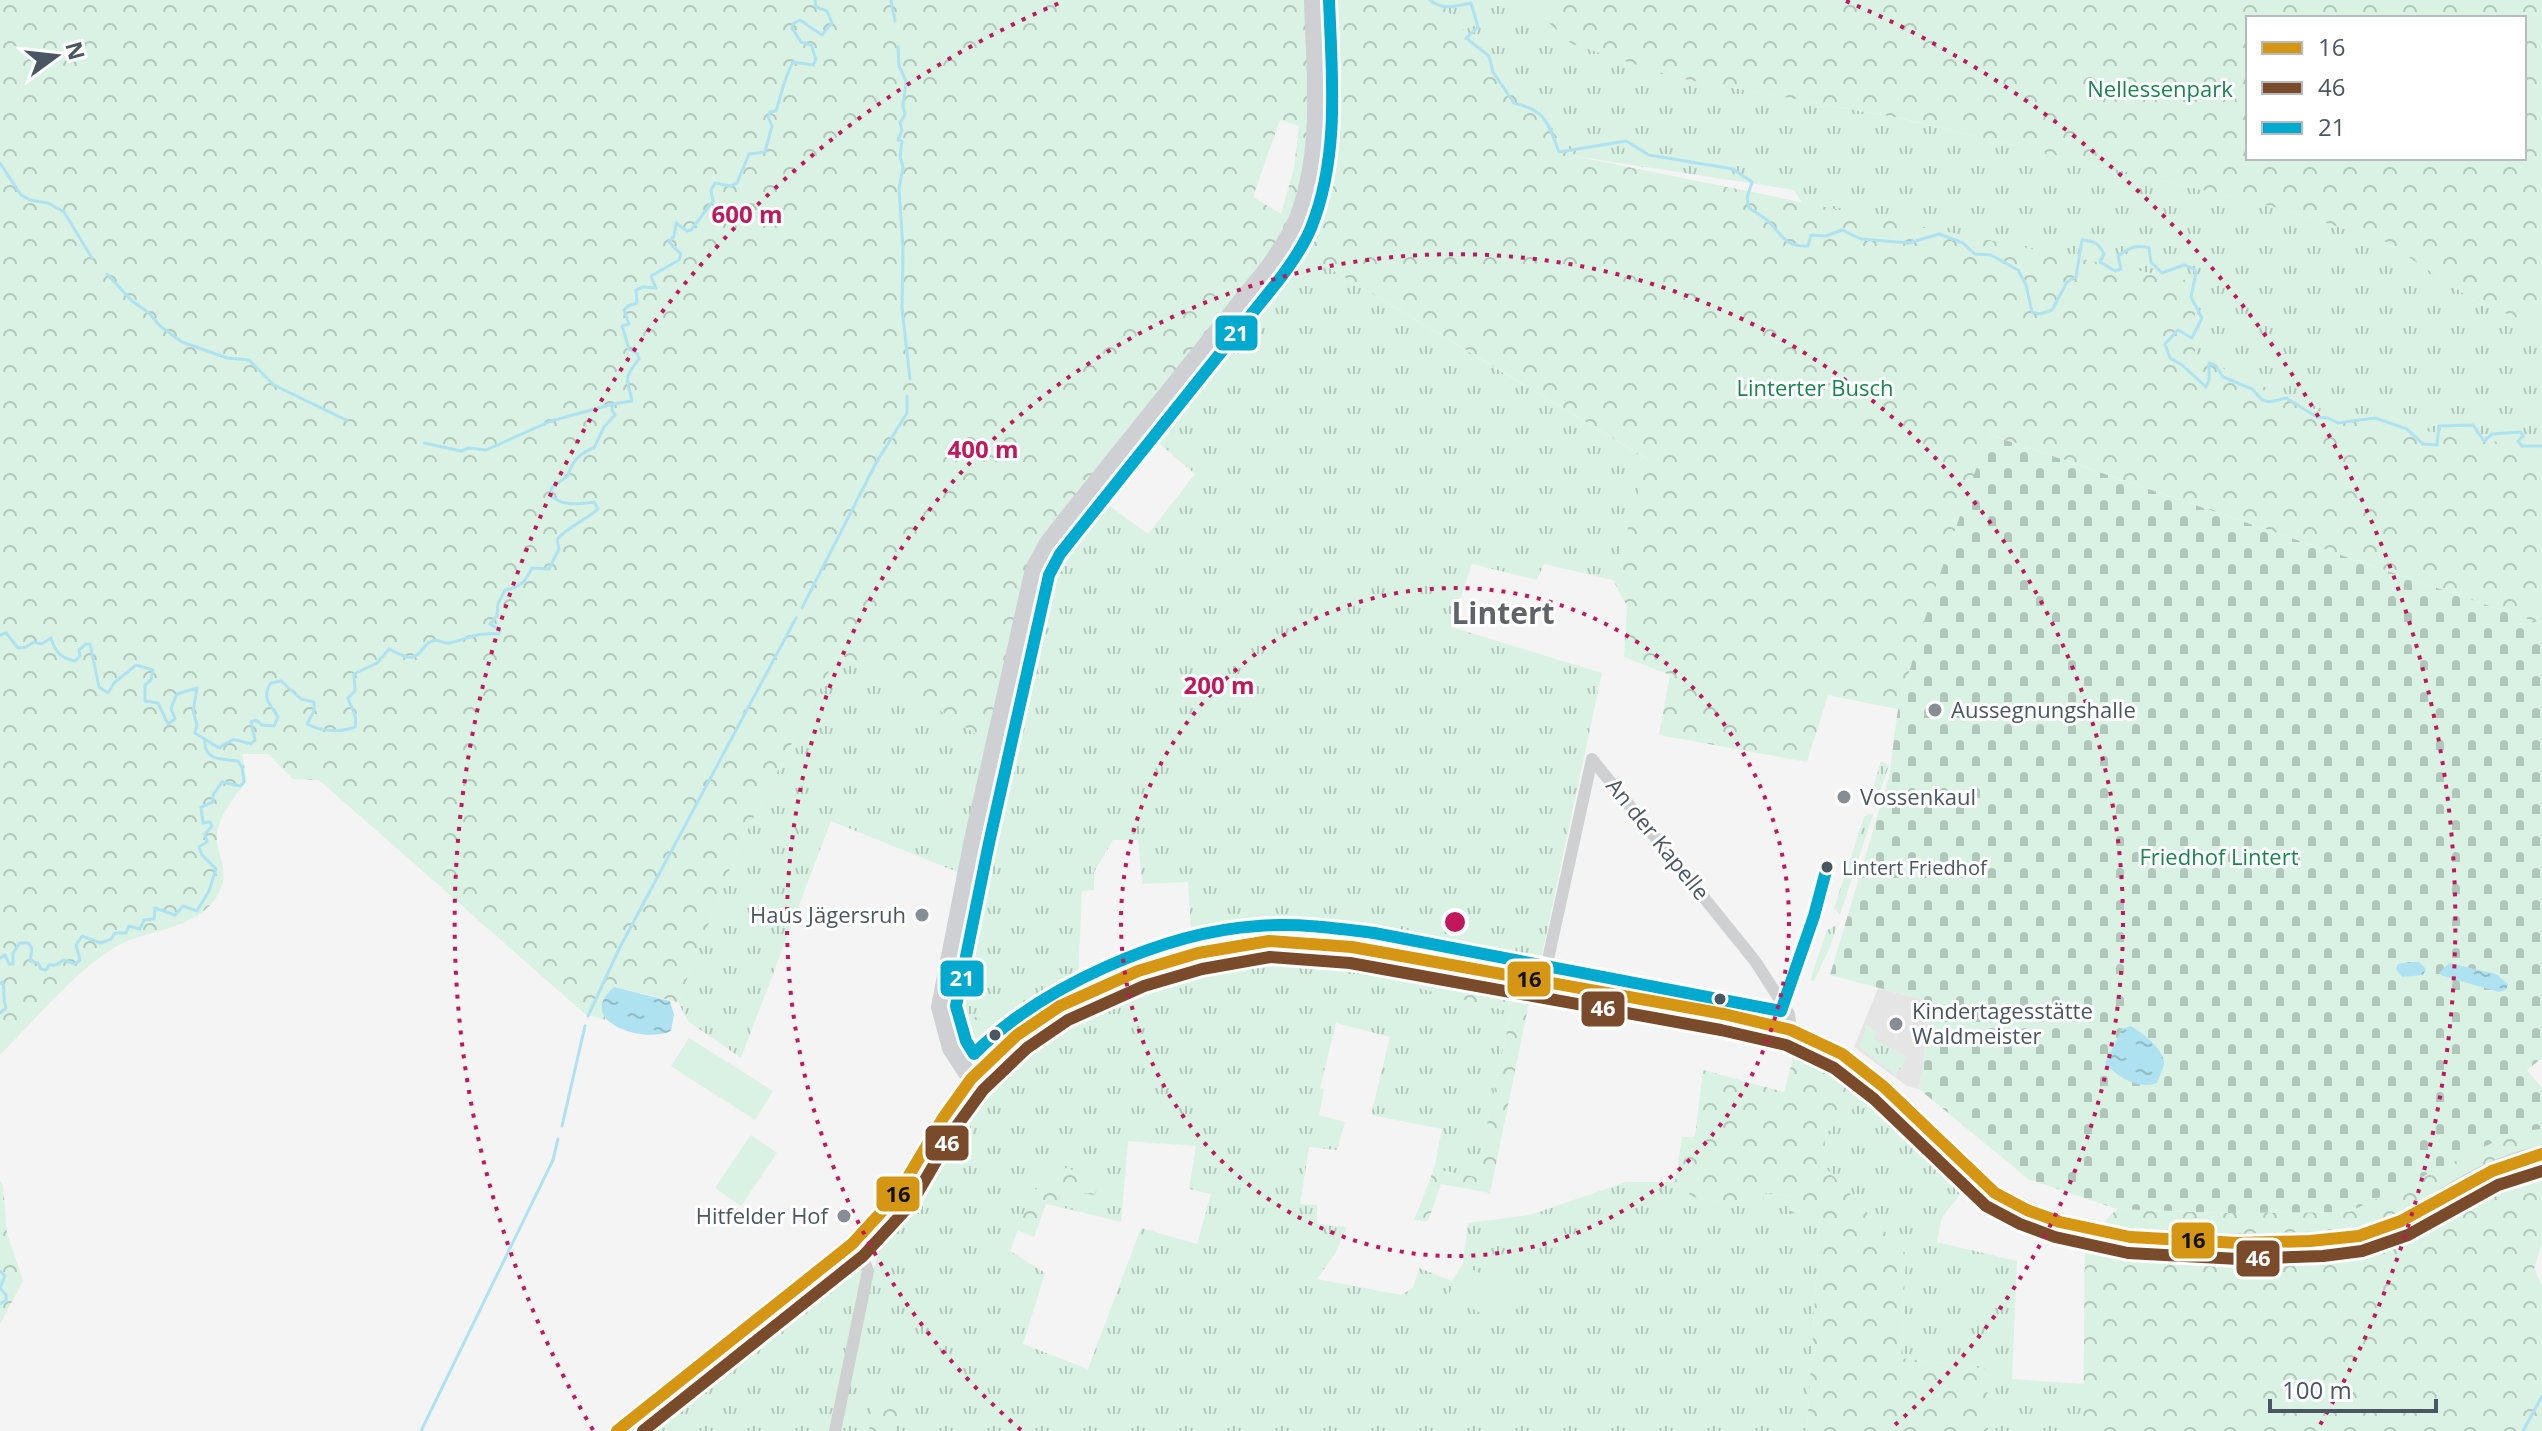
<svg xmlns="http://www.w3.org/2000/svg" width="2542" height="1431" viewBox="0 0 2542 1431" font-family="'Open Sans',sans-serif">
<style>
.education{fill:#e6e5e6}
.grass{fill:url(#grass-tufts);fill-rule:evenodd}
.forest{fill:url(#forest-crowns);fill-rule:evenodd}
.cemetery{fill:url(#cemetery-stones)}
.pitch{fill:#d9f2e3}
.water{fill:url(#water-ripples)}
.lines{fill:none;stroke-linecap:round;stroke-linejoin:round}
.stream{stroke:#aee2f0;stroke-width:3}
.street{stroke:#ced0d2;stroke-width:12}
.secondary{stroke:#ced0d4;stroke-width:18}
.bus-1-casing{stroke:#fff;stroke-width:18}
.bus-2-casing{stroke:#fff;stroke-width:18}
.bus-3-casing{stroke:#fff;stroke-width:18}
.bus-1{stroke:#d49613;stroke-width:12}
.bus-2{stroke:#7a4b2a;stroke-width:12}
.bus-3{stroke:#00a9ce;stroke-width:12}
.ring{fill:none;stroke:#c2185b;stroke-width:4;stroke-dasharray:4 8}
.poi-dot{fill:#868d94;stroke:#fff;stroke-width:3}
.bus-dot{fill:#4a5661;stroke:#fff;stroke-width:3}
.labels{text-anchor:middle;stroke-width:6;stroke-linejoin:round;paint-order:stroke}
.bus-label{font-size:20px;fill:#4a5661;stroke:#fff;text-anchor:start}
.park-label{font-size:22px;fill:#17864f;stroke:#fff}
.poi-label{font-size:22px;fill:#4a5661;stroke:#fff;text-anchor:start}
.street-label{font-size:22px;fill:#4a5661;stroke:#fff}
.district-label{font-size:30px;font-weight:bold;fill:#5f6368;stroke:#fff}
.centre{fill:#c2185b;stroke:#fff;stroke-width:4}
.ring-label{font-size:24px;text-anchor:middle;font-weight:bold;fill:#c2185b;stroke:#fff;stroke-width:6;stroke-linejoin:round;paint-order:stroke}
.line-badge{stroke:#fff;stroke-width:3}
.badge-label{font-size:22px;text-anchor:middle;font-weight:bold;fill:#fff}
.pale-badge-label{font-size:22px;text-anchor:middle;font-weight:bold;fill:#111}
</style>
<defs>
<pattern id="grass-tufts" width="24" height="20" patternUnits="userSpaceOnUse" patternTransform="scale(2)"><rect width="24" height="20" fill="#d9f2e3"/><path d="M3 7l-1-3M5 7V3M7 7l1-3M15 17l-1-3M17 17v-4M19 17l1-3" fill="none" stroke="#b2c7bb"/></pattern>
<pattern id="forest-crowns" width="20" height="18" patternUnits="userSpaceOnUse" patternTransform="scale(2)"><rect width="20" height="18" fill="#d9f2e3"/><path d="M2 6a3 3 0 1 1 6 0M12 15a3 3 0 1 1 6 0" fill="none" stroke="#b2c7bb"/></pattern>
<pattern id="cemetery-stones" width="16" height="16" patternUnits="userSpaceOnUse" patternTransform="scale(2)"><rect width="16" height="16" fill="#d9f2e3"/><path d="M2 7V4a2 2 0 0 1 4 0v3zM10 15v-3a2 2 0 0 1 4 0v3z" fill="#b2c7bb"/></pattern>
<pattern id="water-ripples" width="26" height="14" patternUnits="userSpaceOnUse" patternTransform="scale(2)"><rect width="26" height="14" fill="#aee2f0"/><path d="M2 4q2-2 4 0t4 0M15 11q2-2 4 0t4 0" fill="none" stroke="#90bac6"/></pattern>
</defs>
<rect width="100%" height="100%" fill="#f4f4f4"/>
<path class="education" d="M1878,988l54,14 -13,87 -12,-3 -53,-39z"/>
<path class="grass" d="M1438,0h97l3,13 140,65 221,40 379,90 108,34 92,61 64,24v126l-57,-14 -147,-19 -144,-64 1,-74 -380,-59 -21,-33 -220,-34z
M1291,245l358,215 -36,120 -69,-16 -7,16 -65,-16 -21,63 151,46 -62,290 -233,-33 -70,3 -45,10 -4,-61 -46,2 -4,-44h-25l-19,32v18l-12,1 -4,90 -126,44 -4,-18 19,-113 68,-312 17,-34 43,-53 53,39 47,-60 -49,-42z
M838,654l54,25 99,65 -31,129 -129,-52 -90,237 -53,-37 -10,-19 61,-156z
M1881,761l8,4 -14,42 -6,-6z
M1869,814h4l-33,101 -6,-7 30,-91z
M1837,925l-7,22 -16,34 -4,-1 17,-50z
M1289,949l130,21 -4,17 96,24 -35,167 -42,-9 8,-40 -71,-14 19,-78 -54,-14 -16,65 4,1 -5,26 26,7 -8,28 -28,-3 -9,57 17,1v19l30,3 -12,27 -18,25 84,16 12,-7 6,-20 33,13 11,-18 5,-40 62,-8 96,-33h49l18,15 69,12 1,-16 28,3 29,18 -13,217h-968l35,-163 13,-40 91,-145 31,-32 32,-23 55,-32 61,-23 36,-10zM1128,1141l68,5 -7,43 22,5 -14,50 -56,-16 -53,141 -65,-25 22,-71 -35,-22 22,-57 14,-14 21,10 -7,17 61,15z
M1866,1025l11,7 -3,7 34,18 -12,18 -37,-28z
M1860,1081l107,105 -25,31 -5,25 80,19 -5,118 72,5 -1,47h-95l-1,-62 -86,-11 5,-104 -83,-89 3,-32 33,-30z
M847,1260l14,7 2,11 -33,153h-200z"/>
<path class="forest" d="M0,0h1438l136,156 621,126v74l144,64 146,19 57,14v171l-553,-190 -62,178 -29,97 -70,-14 -21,67 -148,-27 11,-60 -46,-18 3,-51 -14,-26 35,-121 -357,-214 -248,299 -52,200 -99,-65 -54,-25 -99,192 -61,156 -63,-15 -13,22 4,11 -21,-6 -266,-234 -26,-1 -25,-25h-26l5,27c-12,16 -27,32 -30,53 -2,18 14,37 2,59 -22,38 -68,35 -102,53 -40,23 -84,76 -117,109zM1280,120l19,6 -5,42 -13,46 -28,-17z
M1535,0h1007v327l-64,-24 -92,-61 -108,-34 -378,-90 -222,-40 -106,-34 -34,-31zM2248,18h276v140h-276z
M1419,970l113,18 -42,205 -49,-9 -13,37 -14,-1 20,-51 42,8 35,-165 -97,-25z
M1078,981l1,4 -72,49 -31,26c-17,-8 -18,-17 -24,-35z
M1796,1047l32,14 32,20 -1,22 -33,30 -3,32 83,89 -5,104 86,11 1,62h-181l13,-217 -31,-1 2,-17 -27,-3 -2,16 -69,-12 -18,-15 7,-45h13l8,-67 81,22z
M2542,1129v114l-8,26 8,16v146h-459l2,-190 32,-32 109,4 123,-1 166,-80z
M1052,1164l50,15 -8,16 -27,-5 -7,17 -14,-3 -12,33 -18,-7 16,-36 14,-14z
M0,1181l3,4 4,48 16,48 -23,43z
M874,1400l26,8 -4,23h-27z"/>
<path class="cemetery" d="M1988,434l554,190v434l-15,12 15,18v41l-27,3 -166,80 -123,1 -109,-4 -89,-30 -109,-90 13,-87 -102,-27 59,-198 9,-68 29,-97z"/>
<path class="pitch" d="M689,1038l84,53 -18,29 -84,-54z
M751,1135l26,18 -36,53 -26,-18z
M1463,1265l60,29 -15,33 -60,-31z"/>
<path class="water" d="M2410,962h9l7,7 -3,6 -21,2 -6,-8 2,-5z
M2449,963l47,11 12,10 -2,6 -7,2 -56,-16 -4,-3z
M614,987l56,14 4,14 -3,16c-26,13 -98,-9 -57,-44z
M2130,1026c11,5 35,24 34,38 -1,6 -5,13 -7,19 -18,7 -40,-6 -52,-20l17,-34z"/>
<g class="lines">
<path class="stream" d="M891,0l4,21
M1430,0c13,11 26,6 41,3l7,24 -12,11 23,18 4,16 21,31c33,8 34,20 45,49l67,-11 23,14 84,14 19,13 -5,16 2,10c7,5 16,9 22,16 13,14 16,23 37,22l3,-11 15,1 16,-6 19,9 48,4 30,-9 24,9 12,11 16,1 27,15 8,15 6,27 8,2 12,-4 15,-28 9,-5 6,-37c12,1 17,3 22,14l-4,8 15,9 6,-2 -3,-13c11,-8 18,-12 31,-8l2,14 11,11 22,-8 10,4 2,4 -5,24 11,21 -10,20 -14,-8 -13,14 5,14 12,7 24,22 3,-7v-17l7,3 7,11 29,12 10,11 8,2 16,-4 31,19 11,1 10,5 37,-5 32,11 16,15 14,1 2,-19 34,-1 11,16 8,-7 29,-2 2,4 -5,5 4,5h20
M898,47l1,19 7,15 -3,25 2,8 -5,9 2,7 -4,10 4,1 -2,15 3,11 -4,22 4,59 -1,60 8,71
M0,163l21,32 9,5 18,3 16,9 28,46
M107,274l25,27 17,12 11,13 22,16 45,16 22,2 25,25 72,35
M424,443l37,8 8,-3 17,2 65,-29 62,-17
M802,608l74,-145 31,-50v-17
M0,635l6,-2 12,15 8,-1 8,-5 7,2 10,-6c4,14 10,20 24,23l5,-5 -1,-6 7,-6h4l9,43 9,6 6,-10 22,-18 17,5 -2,10 -6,5v16l13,2 10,21 7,-5 -4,-11 6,-14 20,-6 -4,23 4,14 -2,8 24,15c19,-12 11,-9 32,-4l4,-4 -4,-18 5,-2 6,5 12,1 4,-9c-8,-13 -17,-20 -7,-34l10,-2 20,18 13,3v9l-7,13c13,7 33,9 48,3 3,-11 -4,-19 -7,-29l7,-7 -1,-17 23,-11 12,-14c13,6 23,14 32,2 3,-4 5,-7 9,-9 8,-5 11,2 19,1 20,-4 26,-11 50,-9l1,-4 -10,-6 7,-8 1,-12 7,-14c16,-3 20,-8 27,-22l17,1 10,-20 -2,-9c7,-11 29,-20 41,-31l-4,-7c-15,2 -34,5 -44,-8l2,-7 16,-11c3,-14 13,-24 26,-28l10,-21 11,-12 -3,-5 1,-6 19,-3c-5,-23 -9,-22 7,-42l-2,-6 -8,-4 -7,-23 7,-2 -5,-14 4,-4 9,-3 -1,-13 7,-3 13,1 -5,-12 28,-16 2,-6 -12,-12 5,-6 2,-13 11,8 4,-1 22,-29 -2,-11 4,-7 15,3 7,-3 12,-29 16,-2 7,-26 -4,-9 2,-5 6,-1c6,-18 7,-31 17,-49l20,3 3,-6 -5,-14 -10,-3 -9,-14 2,-5 6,-3 22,15 10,-12 -5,-12 -11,-4 -1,-7
M0,958l5,-3 4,9h4v-11l7,-10h8l4,5 -2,13 8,2 3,6 5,1 3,-5h7l7,-5 12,4 5,-4 -4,-15 6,-9 19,7 10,-4 4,-6h11l3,-7 11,3 4,-9 10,-1 1,-11 20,7 8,-9 14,5 12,-20 7,-22 -14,-14 -3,-8 8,-5 -2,-8 7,-8 -2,-4 -7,1 -2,-16 12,-5v-7l9,-13 18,4 4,-4 -2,-15 -4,-6c-14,-2 -35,0 -33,-21
M0,983l3,-1c2,9 -1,14 3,26l-6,5
M588,1016l31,-67 177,-331
M562,1126l23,-100
M0,1271l5,5 -5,12 6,7v5l-6,4
M421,1431l132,-271 5,-21
M2523,1431l19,-35"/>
<path class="street" d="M1592,759l163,202 34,53 2,16
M1543,982l49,-223
M835,1431l33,-160 -4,-11 -12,-16"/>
<path class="secondary" d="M971,1079l-20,-31 -11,-41 33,-167 61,-271 13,-24 19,-25 204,-254c9,-14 19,-28 26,-43 29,-70 19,-150 17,-223
M617,1431l235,-187 46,-50 45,-76 28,-39 46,-44 43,-29 78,-35 60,-18 71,-12 83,6 62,11 310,56 67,16 51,24 42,33 111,106c83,50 185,51 279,49 32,-1 65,-1 97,-9 41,-12 76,-41 114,-59 18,-9 37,-15 57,-20"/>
<defs>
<path id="bus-1" d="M617,1431l235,-187 46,-50 45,-76 28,-39 46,-44 43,-29 78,-35 60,-18 71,-12 83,6 372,67 67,16 51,24 42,33 111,106 32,17 33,12 70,15 108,6 72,-2 49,-5 42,-15 91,-50 50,-17"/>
<path id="bus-2" d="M643,1431l220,-175 48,-52 45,-77 27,-37 44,-42 41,-28 76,-34 58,-17 68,-12 80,6 371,67 65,15 48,23 40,31 112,107 34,18 35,13 73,16 111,6 84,-3 39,-5 46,-16 90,-50 44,-14"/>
<path id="bus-3" d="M1329,0c3,76 11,156 -18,228 -7,17 -18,33 -29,48l-203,254 -19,24 -11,21 -60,268 -33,163 10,35 8,13c66,-67 190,-122 284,-128 39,-3 78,2 116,7l407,78 33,-95 13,-49"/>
</defs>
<use href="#bus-1" class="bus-1-casing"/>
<use href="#bus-2" class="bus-2-casing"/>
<use href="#bus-3" class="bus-3-casing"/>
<use href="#bus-1" class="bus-1"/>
<use href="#bus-2" class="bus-2"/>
<use href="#bus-3" class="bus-3"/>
</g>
<g class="ring">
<circle cx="1455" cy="922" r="334"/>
<path d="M1021 1430A668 668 0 1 1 1889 1430"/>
<path d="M593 1430A1001 1001 0 0 1 1064 1M1846 1A1001 1001 0 0 1 2317 1430"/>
</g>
<g class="poi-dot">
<circle cx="1935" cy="710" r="8"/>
<circle cx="1844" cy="797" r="8"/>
<circle cx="922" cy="915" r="8"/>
<circle cx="1896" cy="1024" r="8"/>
<circle cx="844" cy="1216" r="8"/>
</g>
<g class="bus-dot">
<circle cx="1827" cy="867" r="7"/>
<circle cx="1720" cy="999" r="7"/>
<circle cx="995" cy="1035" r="7"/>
</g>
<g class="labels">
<g class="bus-label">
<text x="1842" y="875">Lintert Friedhof</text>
</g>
<g class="park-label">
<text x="2160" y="97">Nellessenpark</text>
<text x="1815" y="396">Linterter Busch</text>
<text x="2219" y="865">Friedhof Lintert</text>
</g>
<g class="poi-label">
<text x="1951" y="718">Aussegnungshalle</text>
<text x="1860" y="805">Vossenkaul</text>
<text x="906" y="923" text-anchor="end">Haus Jägersruh</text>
<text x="1912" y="1019">Kindertagesstätte<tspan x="1912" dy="25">Waldmeister</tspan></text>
<text x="828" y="1224" text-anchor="end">Hitfelder Hof</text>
</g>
<g class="street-label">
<text transform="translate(1658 839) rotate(51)" y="8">An der Kapelle</text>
</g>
<g class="district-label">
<text x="1503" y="624">Lintert</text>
</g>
</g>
<circle cx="1455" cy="922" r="12" class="centre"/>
<g class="ring-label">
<text x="747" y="223">600 m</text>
<text x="983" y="458">400 m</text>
<text x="1219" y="694">200 m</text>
</g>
<g class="line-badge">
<rect x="1214" y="314" width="45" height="38" rx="8" fill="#00a9ce"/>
<rect x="939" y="959" width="46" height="39" rx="8" fill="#00a9ce"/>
<rect x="1506" y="960" width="46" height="38" rx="8" fill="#d49613"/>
<rect x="1580" y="990" width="46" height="38" rx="8" fill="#7a4b2a"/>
<rect x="924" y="1124" width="46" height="38" rx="8" fill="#7a4b2a"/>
<rect x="875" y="1175" width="46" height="38" rx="8" fill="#d49613"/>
<rect x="2170" y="1221" width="46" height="39" rx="8" fill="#d49613"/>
<rect x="2235" y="1239" width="46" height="39" rx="8" fill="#7a4b2a"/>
</g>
<g class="badge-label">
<text x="1236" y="341">21</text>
<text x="962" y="986">21</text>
<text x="1603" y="1016">46</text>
<text x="947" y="1151">46</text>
<text x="2258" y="1266">46</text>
</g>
<g class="pale-badge-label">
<text x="1529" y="987">16</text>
<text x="898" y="1202">16</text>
<text x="2193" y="1248">16</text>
</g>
<rect x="2246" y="16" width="280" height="144" fill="#ffffff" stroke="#b7bbc0" stroke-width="2"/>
<rect x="2262" y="42" width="40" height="12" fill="#d49613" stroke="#b7bbc0" stroke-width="2"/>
<text x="2318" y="56" font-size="24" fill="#4a5661">16</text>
<rect x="2262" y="82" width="40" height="12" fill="#7a4b2a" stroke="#b7bbc0" stroke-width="2"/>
<text x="2318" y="96" font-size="24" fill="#4a5661">46</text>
<rect x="2262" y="122" width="40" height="12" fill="#00a9ce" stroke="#b7bbc0" stroke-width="2"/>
<text x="2318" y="136" font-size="24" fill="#4a5661">21</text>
<g transform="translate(56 56) rotate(75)" stroke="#ffffff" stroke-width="6" paint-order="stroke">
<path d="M0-6L14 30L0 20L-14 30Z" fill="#4a5661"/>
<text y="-12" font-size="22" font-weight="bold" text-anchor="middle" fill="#4a5661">N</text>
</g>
<path d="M2270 1399v12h166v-12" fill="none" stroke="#4a5661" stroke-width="4"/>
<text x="2282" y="1399" font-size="24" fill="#4a5661" stroke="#ffffff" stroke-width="6" paint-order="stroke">100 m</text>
</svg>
